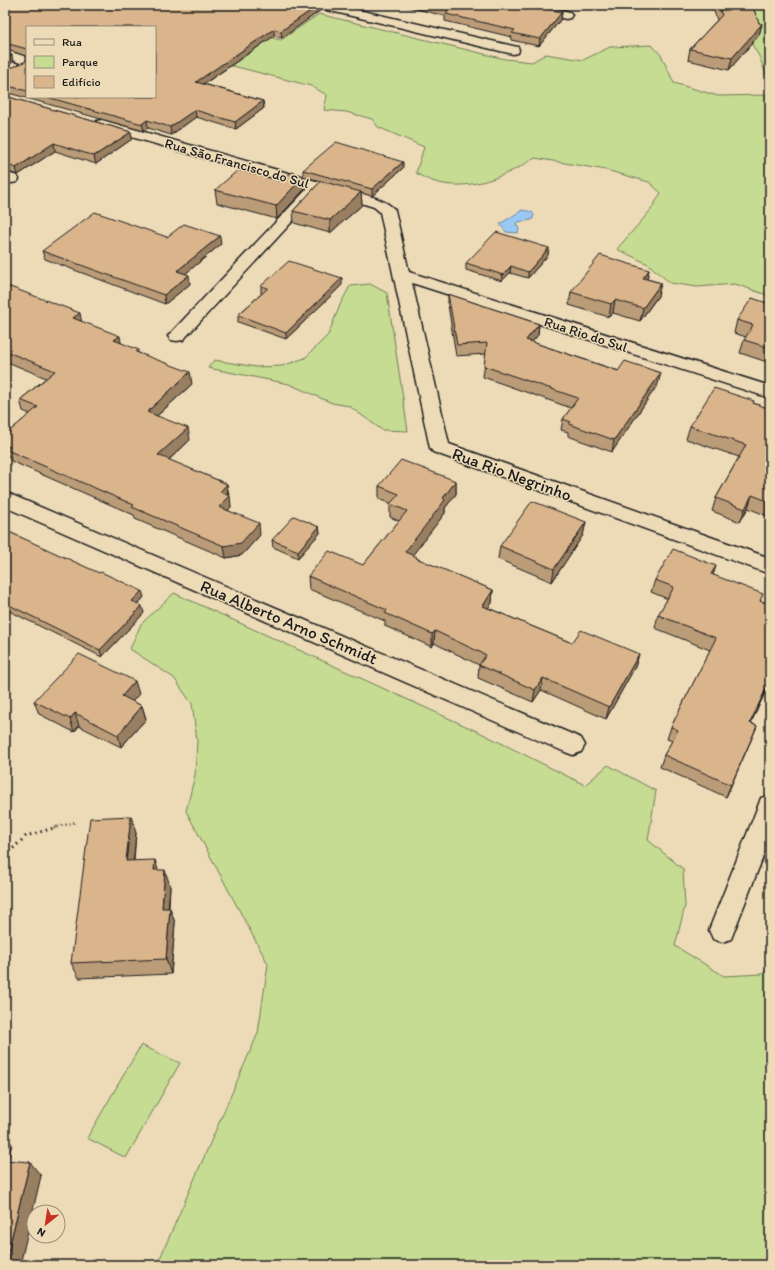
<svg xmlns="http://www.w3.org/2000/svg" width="775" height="1270" viewBox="0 0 775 1270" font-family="Itim,sans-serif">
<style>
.green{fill:#c5dc92;stroke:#707c57}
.water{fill:#9ac9f5;stroke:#68849e}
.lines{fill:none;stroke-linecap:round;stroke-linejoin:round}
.minor-casing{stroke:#1c1c1c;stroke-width:3}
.path-far1{stroke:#1c1c1c;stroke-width:2.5;stroke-dasharray:1 3;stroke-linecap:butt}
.path{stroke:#1c1c1c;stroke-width:3;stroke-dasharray:1.5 4;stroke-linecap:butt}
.minor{fill:#eddbb8;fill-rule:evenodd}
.wall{fill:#bb9c78;stroke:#1c1c1c;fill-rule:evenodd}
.shaded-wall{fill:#997f62;stroke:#1c1c1c}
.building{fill:#dab58c;stroke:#1c1c1c}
.labels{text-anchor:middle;stroke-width:3;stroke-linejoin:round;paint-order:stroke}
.far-street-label{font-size:14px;fill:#1c1c1c;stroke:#eddbb8}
.street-label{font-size:17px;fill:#1c1c1c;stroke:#eddbb8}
</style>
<rect width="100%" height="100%" fill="#eddbb8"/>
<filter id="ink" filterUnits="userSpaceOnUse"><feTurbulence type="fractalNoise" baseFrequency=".025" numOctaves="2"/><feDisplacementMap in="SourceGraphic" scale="8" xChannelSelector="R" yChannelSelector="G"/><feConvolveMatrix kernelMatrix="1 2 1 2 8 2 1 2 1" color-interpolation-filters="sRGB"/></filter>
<g filter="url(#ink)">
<path class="green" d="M5,5h136l140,35 38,-26 186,45 27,3 14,-8 37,6 27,-13 42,-2 9,10 13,28 44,13 52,-1v201l-35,-12 -38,3 -27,-4 -22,-19 -31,-15 33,-38 11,-18 -12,-11 -43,-12 -71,-12c-35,22 -81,40 -119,15l8,-26 -46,-20 -6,-8 -26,-7 -22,-2 3,-15 -16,-9 -156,-40v-19z
M749,5h21v81l-10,-28 -11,-19 3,-17 6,-3z
M370,284l17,9 21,138 -26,-1 -33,-24 -17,-3 -43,-19 -81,-16 6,-8 42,7 26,-1 23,-8 23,-23 12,-30 10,-19z
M174,593l307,140 104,52 23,-20 48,26 -8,49 35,29 2,37 -10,40 49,30 38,-2 8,-6v297h-613l101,-232 10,-69 -82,-153 9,-36 2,-34 -5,-37 -18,-26 -44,-29 11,-25z
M141,1045l39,18 -54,95 -39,-20z"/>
<path class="water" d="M522,210l10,2 2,3 -2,5 -15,2 -1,3 3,3 -1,5 -12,-1 -6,-8z"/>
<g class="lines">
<defs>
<path id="minor" d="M316,5h21l176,41 5,1 1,3 -1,3 -5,1 -191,-45 -4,-1z
M517,5h22l31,7 2,3 -2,3 -4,1 -47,-11z
M5,50l22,7v8l-22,-7z
M102,120l221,63 2,3 -142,154 -6,1 -6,-1 -3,-4 140,-148 -211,-61 -2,-3 2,-3z
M5,172l12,4 2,3 -2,3 -5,1 -7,-2z
M333,186c16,4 52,11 62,24l14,62 361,114v12l-358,-115 37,161 321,114v16l-337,-122 -3,-4 -50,-236 -6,-5 -46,-14 -2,-3 2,-3z
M5,492l576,246 4,7 -4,7 -8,3 -8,-3 -560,-245z
M770,795v44l-39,100 -9,3 -9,-3 -4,-9 49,-124 3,-8z"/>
</defs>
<use href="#minor" class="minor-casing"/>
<path class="path-far1" d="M54,828l22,-6"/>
<path class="path" d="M5,856l21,-20 31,-9"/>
<use href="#minor" class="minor"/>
</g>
<path class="wall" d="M5,5l316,5 -39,28 -8,-2 -70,48 59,17 1,7 -28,21 -40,-12 -25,18 -23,-7 -4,3 -139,-39v-21l21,-10v-5l-21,-7zM27,27l128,70h-128z
M400,5h130l32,7 -1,7 -22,27 -28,-6 1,-3 -67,-16v-5z
M712,5h40l7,18 3,1 -3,11 -30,35 -41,-10 2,-11 27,-29z
M5,96l126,36 1,7 -36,25 -41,-13 -37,24 -13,-4z
M403,168l-31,28 -11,-3 1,12 -32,28 -36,-10 -1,-12 28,-30 -16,-4v12l-28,30 -60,-16 -2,-13 66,-9 22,-5v-6z
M167,237l54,7 -36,30 5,10 -25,20 -120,-45 -3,-8z
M549,248l-1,7 -20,23 -18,-5 -8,8 -36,-11v-7z
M649,270l-2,9 14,4 -3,13 -18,25 -27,-8 -4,4 -40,-12 2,-13z
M5,285l77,37 57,31 53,31 -35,32 33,24 -21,20 58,24 4,23 -3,3 32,25 -18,20 -16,3 -91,-39 -1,-4 -123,-54 -1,-4 -5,-2v-20l25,-21 -7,-3 -3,-11 26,-22 -41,-17z
M342,285l-56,54 -48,-17v-7l24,-22h-1v-7z
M448,294l91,30 -1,11 -6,7 126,42 -46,68 -44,-16v-4l-7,-2 2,-11 8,-11 -88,-31 3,-23 -30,2 -8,-51z
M770,304v59l-30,-10 4,-13 2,-3 -12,-4 3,-13z
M754,401l-1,2 17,6v108l-22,-9 -8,14 -28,-11 4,-13 23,-41 -53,-18 4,-13z
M456,481v13l-11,14v5l-33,42 5,4 76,31 -1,13 -4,5 84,35 67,11 -4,13 -29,52 -65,-29 -8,12 -55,-24 1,-13 -45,-22 -2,4 -47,-21v-5l-76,-32 -1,-13 55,-11 36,-44 -9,-4v-13l-11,-5v-13z
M586,522l-3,13 -31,47 -54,-23 2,-13z
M319,527l1,6 -22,25 -25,-11 -1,-7z
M5,530l139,67 -6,7 6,9 -42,44 -97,-48z
M713,575l48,26 9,3v78l-19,41 6,3 -31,71 -66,-30 4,-12 8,-14 -5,-2 4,-12 39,-77 -55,-22 3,-13 10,-16 -17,-7 4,-12z
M139,694l-7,7 10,5 4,13 -25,28 -42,-21 -5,6 -35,-18 -5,-13z
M136,833l-2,28 24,9 12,16 -1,22 6,15 -4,51 -92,4 -8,-15z"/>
<path class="shaded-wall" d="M319,5h2v5l-39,28 -1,-7z
M562,12l-1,7 -22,27 1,-7z
M762,24l-3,11 -30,35 3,-12z
M274,29v7l-78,53v-7z
M12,55l1,7 -8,6v-8z
M263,101l1,7 -28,21 -1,-7z
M195,110l1,7 -25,18 -1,-8z
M147,120l1,8 -4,3 -2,-7z
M131,132l1,7 -36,25 -2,-8z
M54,143l1,8 -37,24 -2,-7z
M403,162v6l-31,28v-7z
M304,176l1,13 -28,30 -1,-13z
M361,192l1,13 -32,28v-13z
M220,236l1,8 -43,36 -1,-9z
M549,248l-1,7 -20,23v-6z
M511,266l-1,7 -8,8 1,-6z
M649,270l-3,13 -3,-5z
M189,275l1,9 -25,20 -1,-9z
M342,278v7l-56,54v-6z
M661,283l-3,13 -18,25 3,-13z
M615,300l-2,13 -4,4 2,-13z
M80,313l2,11 -9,-6z
M539,324l-1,11 -14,16 2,-11z
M120,336l2,12 -8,-8z
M190,372l2,12 -43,39 -2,-11z
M661,373l-3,11 -46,68 2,-12z
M188,428l2,12 -29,27 -3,-12z
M456,481v13l-11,14v5l-40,52v-13l38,-54z
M227,484l1,12 -8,-4z
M752,495l-4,13 -8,14 5,-13z
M230,496l1,11 -10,11 -2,-11z
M586,522l-3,13 -31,47 2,-13z
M259,523l1,12 -18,20 -16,3 -2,-12z
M319,527l1,6 -22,25v-7z
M716,566l-4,13 -1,-5z
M493,590l-1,13 -11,15 2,-12z
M142,591l2,6 -10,11 -2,-7z
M142,606l2,7 -42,44 -2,-7z
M435,631l-1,12 -2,4v-13z
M639,654l-4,13 -29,52 3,-12z
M543,678l-2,12 -8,12 2,-12z
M770,680v2l-25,53 5,-12z
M135,681l4,13 -13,14 -4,-12z
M142,706l4,13 -25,28 -3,-12z
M75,713l4,13 -5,6 -4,-13z
M757,726l-5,12 -26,59 5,-12z
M131,816l5,17 -4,44 -6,-16z
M155,860l5,16 -6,-6z
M165,870l5,16 -3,37 -5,-15z
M170,908l5,15 -4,51 -5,-15z
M5,1135l7,9 -7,28z
M30,1162l11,14 -21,89h-15z"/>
<path class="building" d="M5,5h314l-38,26 -7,-2 -78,53 67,19 -28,21 -40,-12 -25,17 -23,-7 -5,4 -95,-27h108v-70h-128v64l-22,-6v-14l21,-10 1,-12 -22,-6z
M429,5h101l32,7 -22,27 -28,-6 3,-3 -69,-16 4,-4z
M718,5h34l7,18 3,1 -30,34 -42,-9 32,-34z
M5,53l7,2 -7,5z
M5,96l126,36 -37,24 -40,-13 -38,25 -11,-4z
M336,142l67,20 -31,27 -69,-19z
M238,170l43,11 11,-9 12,4 -28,30 -61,-16z
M321,181l40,11 -31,28 -37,-9z
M95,212l72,25 17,-13 36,12 -43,35 12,4 -25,20 -122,-44z
M496,232l53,16 -21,24 -17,-6 -8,9 -37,-12z
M600,255l49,15 -6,8 18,5 -18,25 -28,-8 -4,4 -40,-12z
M289,261l53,17 -56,55 -48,-18 30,-27 -7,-2z
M5,285l75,28 -7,5 47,18 -6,4 25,10 -3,2 54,20 -43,40 41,16 -30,27 69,29 -7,8 10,4 -11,11 40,16 -18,20 -17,3 -92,-39 2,-2 -127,-55 3,-3 -5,-2v-10l33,-28 -18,-7 35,-29 -50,-20z
M448,294l91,30 -13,16 92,31 7,-10 36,12 -47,67 -45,-16 2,-2 -8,-3 15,-21 -94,-32 3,-23 -30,2z
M752,298l18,6v44l-26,-8 9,-15 -16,-5z
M714,388l40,13 -1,2 17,6v93l-18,-7 -7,14 -29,-11 30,-53 -56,-19z
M401,460l55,21 -13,17 2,2 -40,52 12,5 -1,1 77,32 -10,16 89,37 9,-13 58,24 -30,53 -66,-29 -8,12 -56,-25 7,-10 -51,-24 -3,3 -47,-21 2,-3 -79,-34 21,-25 34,14 44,-54 -17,-7 9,-10 -20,-8z
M532,501l54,21 -32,47 -54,-23z
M294,516l25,11 -21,24 -26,-11z
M5,530l94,43 2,-1 41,19 -10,10 10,5 -42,44 -95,-47z
M673,549l43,17 -5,8 52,20 -3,7 10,3v76l-20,43 7,3 -26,59 -67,-30 14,-25 -7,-3 45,-89 -58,-23 16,-28 -19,-7z
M79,654l56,27 -13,15 20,10 -24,29 -43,-22 -5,6 -36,-18z
M131,816l-5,45 29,-1 -1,10h11l-3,38h8l-4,51 -95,4 19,-145z
M5,1160l25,2 -25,102z"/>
</g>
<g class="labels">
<g class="far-street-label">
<text transform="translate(237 163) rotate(16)" y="5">Rua São Francisco do Sul</text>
<text transform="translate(586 334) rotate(18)" y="5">Rua Rio do Sul</text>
</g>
<g class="street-label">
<text transform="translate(512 474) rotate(20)" y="6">Rua Rio Negrinho</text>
<text transform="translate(289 622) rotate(23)" y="6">Rua Alberto Arno Schmidt</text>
</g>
</g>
<rect width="775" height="1270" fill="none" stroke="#eddbb8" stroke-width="20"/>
<rect x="10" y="10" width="755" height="1250" fill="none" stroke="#1c1c1c" stroke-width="1.5" filter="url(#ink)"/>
<rect x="26" y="26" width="130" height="72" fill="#eddbb8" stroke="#998f7a"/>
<rect x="34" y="39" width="20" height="6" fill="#eddbb8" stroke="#998f7a"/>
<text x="62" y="46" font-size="12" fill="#1c1c1c">Rua</text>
<rect x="34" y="56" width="20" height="12" fill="#c5dc92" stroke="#998f7a"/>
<text x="62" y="66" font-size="12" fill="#1c1c1c">Parque</text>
<rect x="34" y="76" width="20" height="12" fill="#dab58c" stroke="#998f7a"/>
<text x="62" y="86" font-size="12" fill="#1c1c1c">Edifício</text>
<g transform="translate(46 1224) rotate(210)"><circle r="19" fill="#eddbb8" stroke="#998f7a"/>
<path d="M0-3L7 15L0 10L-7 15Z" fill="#c8321e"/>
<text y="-6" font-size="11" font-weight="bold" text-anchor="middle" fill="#1c1c1c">N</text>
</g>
</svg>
